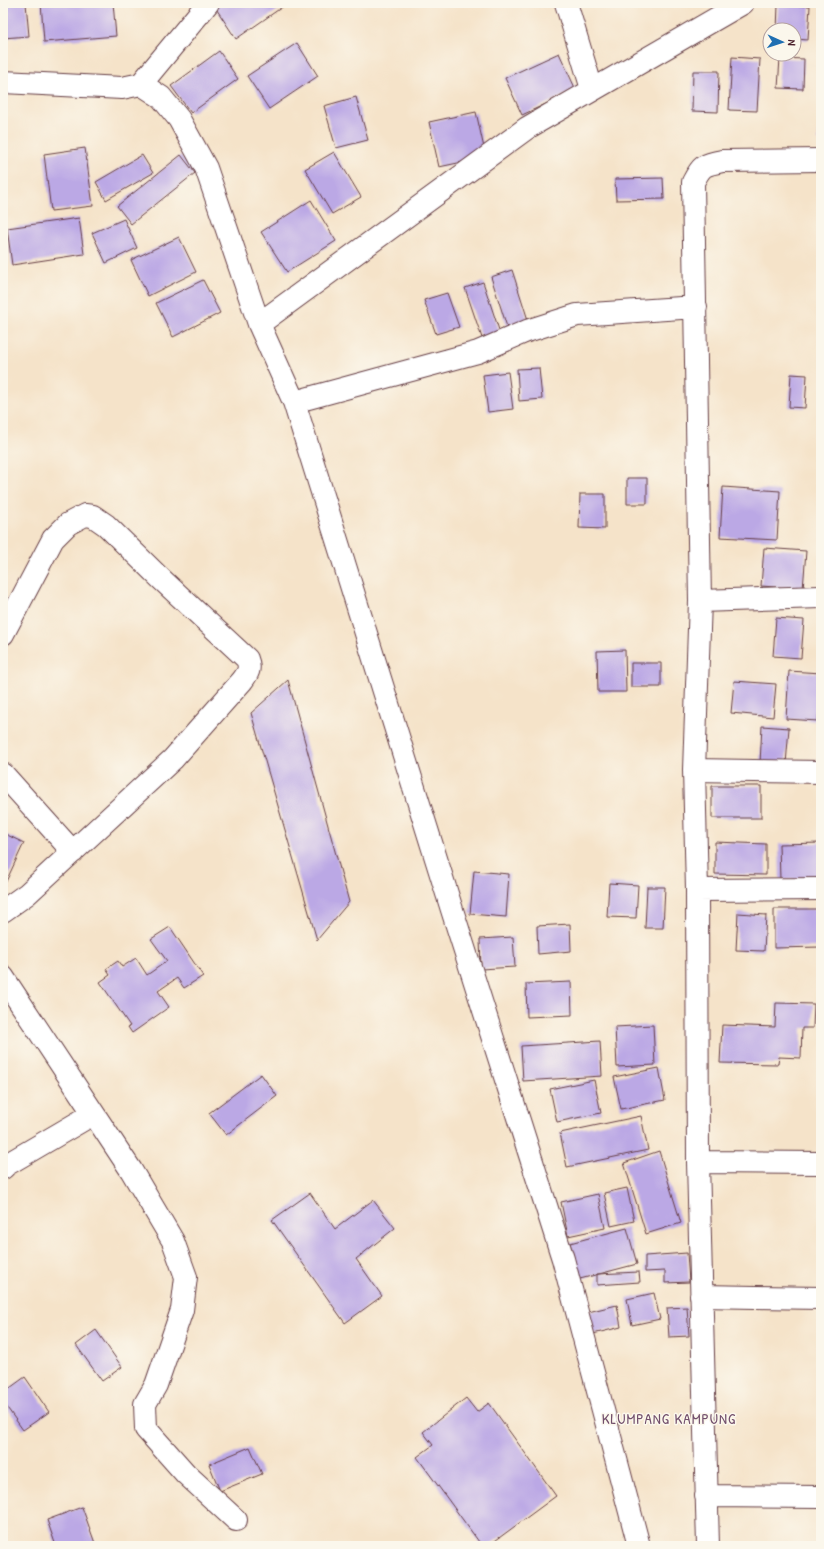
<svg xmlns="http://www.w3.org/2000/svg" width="824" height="1549" viewBox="0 0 824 1549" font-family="'Patrick Hand',sans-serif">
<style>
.building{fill:#bba8e5}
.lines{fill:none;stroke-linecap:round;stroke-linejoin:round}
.minor-casing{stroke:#643c43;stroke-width:24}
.minor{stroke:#fff;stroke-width:22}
.labels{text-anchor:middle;stroke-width:3;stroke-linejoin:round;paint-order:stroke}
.quarter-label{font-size:15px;letter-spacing:1px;fill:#724f6c;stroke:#fbf7ec}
</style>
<rect width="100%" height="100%" fill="#fbf7ec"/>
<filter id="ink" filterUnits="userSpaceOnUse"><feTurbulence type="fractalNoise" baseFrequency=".025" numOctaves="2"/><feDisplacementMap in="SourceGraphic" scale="8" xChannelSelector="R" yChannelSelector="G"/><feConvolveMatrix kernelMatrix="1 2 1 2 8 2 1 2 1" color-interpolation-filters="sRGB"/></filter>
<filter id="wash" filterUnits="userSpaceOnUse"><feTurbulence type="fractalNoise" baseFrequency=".012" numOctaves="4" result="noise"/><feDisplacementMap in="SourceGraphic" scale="16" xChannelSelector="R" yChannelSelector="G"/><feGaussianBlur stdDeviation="0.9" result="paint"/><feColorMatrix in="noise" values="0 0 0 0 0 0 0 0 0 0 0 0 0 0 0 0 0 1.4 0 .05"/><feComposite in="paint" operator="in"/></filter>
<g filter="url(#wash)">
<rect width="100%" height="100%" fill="#f5e3c9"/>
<g id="blocks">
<path class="building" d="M3,3h23l3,33 -26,2z
M41,3h72l3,33 -72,6z
M220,3h68l-52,36 -21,-32z
M778,5l32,1 -2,34 -14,-1v-9h-17z
M297,43l21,33 -49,33 -22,-33z
M219,51l19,28 -47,34 -20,-27z
M559,53l17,37 -54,25 -17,-37z
M732,57l28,2 -3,52 -28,-1z
M780,58l24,1 -1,30 -25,-1z
M693,71h26l-1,41 -26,-1z
M820,89h1v51h-3z
M356,97l12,43 -32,8 -12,-42z
M476,112l10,45 -47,10 -10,-45z
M85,148l8,58 -42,5 -7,-57z
M334,152l27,45 -29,17 -27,-45z
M142,155l11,18 -47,27 -10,-18z
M181,155l14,18 -64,51 -14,-18z
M663,178l1,21 -48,1 -1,-21z
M311,200l25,41 -49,31 -26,-40z
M79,218l5,36 -72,11 -5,-37z
M124,219l13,29 -31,15 -14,-30z
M179,237l17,35 -48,24 -17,-36z
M512,270l16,50 -21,7 -16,-50z
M203,280l17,33 -47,24 -17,-34z
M483,282l17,51 -18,5 -17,-50z
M447,293l12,34 -23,7 -12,-34z
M539,368l3,31 -23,2 -2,-32z
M508,372l5,37 -25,3 -5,-37z
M791,374l16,1 -2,33 -16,-1z
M627,478h20v26h-20z
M723,487l57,4 -3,49 -57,-3z
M580,494h25v35l-26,-1z
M764,548l42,3 -3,38 -42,-3z
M776,618l28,2 -3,38 -28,-2z
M625,650l1,42h-28l-1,-41z
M631,663h30v24h-30z
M789,671l32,2 -3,48 -32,-2z
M288,680l61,222 -32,38 -66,-227z
M734,681l42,3 -3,33 -42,-4z
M762,726l27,2 -3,36 -26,-1z
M712,786h49v32h-49z
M3,833l21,10 -21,45z
M715,842l51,2v31l-51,-1z
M821,843v36l-41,1 -1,-36z
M474,871l35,3 -3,43 -36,-3z
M609,883l29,2 -2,33 -29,-1z
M647,887h18l-2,41h-18z
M774,909h47v38l-47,1z
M738,913l28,2 -2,36 -28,-1z
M570,924l1,27 -33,3 -1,-28z
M170,927l33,49 -19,12 -7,-10 -19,13 11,16 -37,26 -4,-6 2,-1 -30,-44 10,-7 -4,-6 12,-8 4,6 14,-9 11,17 20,-14 -16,-22z
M513,937l2,30 -34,2 -1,-30z
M571,982l1,33 -45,2 -1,-33z
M776,1003l38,1 -1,24h-11l-1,30 -22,-1 -1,7 -58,-1 2,-38 53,2z
M653,1025l2,40 -38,2 -2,-40z
M600,1041l2,35 -79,5 -2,-35z
M659,1068l6,32 -44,9 -7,-32z
M261,1074l16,22 -51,39 -17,-22z
M594,1080l7,33 -44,9 -7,-33z
M641,1116l7,34 -81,17 -7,-34z
M659,1151l22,72 -35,11 -22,-71z
M627,1188l7,33 -23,5 -7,-33z
M310,1193l25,36 38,-29 22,28 -39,31 26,37 -37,27 -73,-103z
M598,1194l7,34 -37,8 -7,-34z
M627,1228l10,36 -57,15 -10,-36z
M687,1253l2,29 -24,1v-12l-20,1v-16z
M639,1272l1,10 -43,3v-11z
M654,1293l6,26 -28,6 -5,-26z
M617,1305l4,22 -28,7 -5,-22z
M687,1307l2,29 -20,1 -2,-29z
M96,1330l26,37 -20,14 -26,-36z
M25,1377l24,35 -26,18 -20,-28v-9z
M466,1398l11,14 12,-9 67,93 -68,50h-6l-65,-89 16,-12 -10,-13z
M250,1447l12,27 -42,17 -11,-27z
M82,1507l14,39h-40l-9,-26z"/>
</g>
</g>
<g filter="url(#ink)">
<use href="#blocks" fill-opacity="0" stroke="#643c43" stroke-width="1"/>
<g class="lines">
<defs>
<path id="minor" d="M566,3l26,86
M3,82l119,6 19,-4 20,13 18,22 27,49 53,156 35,78 159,511 110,346 76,287
M141,84l67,-81
M259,324l268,-196 216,-125
M294,402l184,-50 49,-21 50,-16 119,-8
M700,601l121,-4
M3,634l50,-95 15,-15 17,-9 8,1 13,9 53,52 88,82c4,10 1,14 -5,22l-69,78 -146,135 -24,17
M694,770l127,2
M3,774l70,78
M697,890l124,-1
M3,977l128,193 42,71 13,36 -4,33 -26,75 -11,19 1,25 40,45 50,46
M698,1162l123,1
M3,1168l3,-3 87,-51
M701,1296l120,2
M706,1496l115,1
M708,1546l-10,-384 -1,-272 -3,-120 6,-169 -7,-419c9,-17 10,-17 29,-21l99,-1"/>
</defs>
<use href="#minor" class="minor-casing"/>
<use href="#minor" class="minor"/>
</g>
</g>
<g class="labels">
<g class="quarter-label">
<text x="669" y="1424">KLUMPANG KAMPUNG</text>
</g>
</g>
<rect width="824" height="1549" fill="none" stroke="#fbf7ec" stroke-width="16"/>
<g transform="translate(782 42) rotate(93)"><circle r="19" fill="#fbf7ec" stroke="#b4a19f"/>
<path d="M0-3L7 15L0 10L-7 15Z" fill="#1f6fb2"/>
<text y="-6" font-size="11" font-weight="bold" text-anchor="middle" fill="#4a1f2b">N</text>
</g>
</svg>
